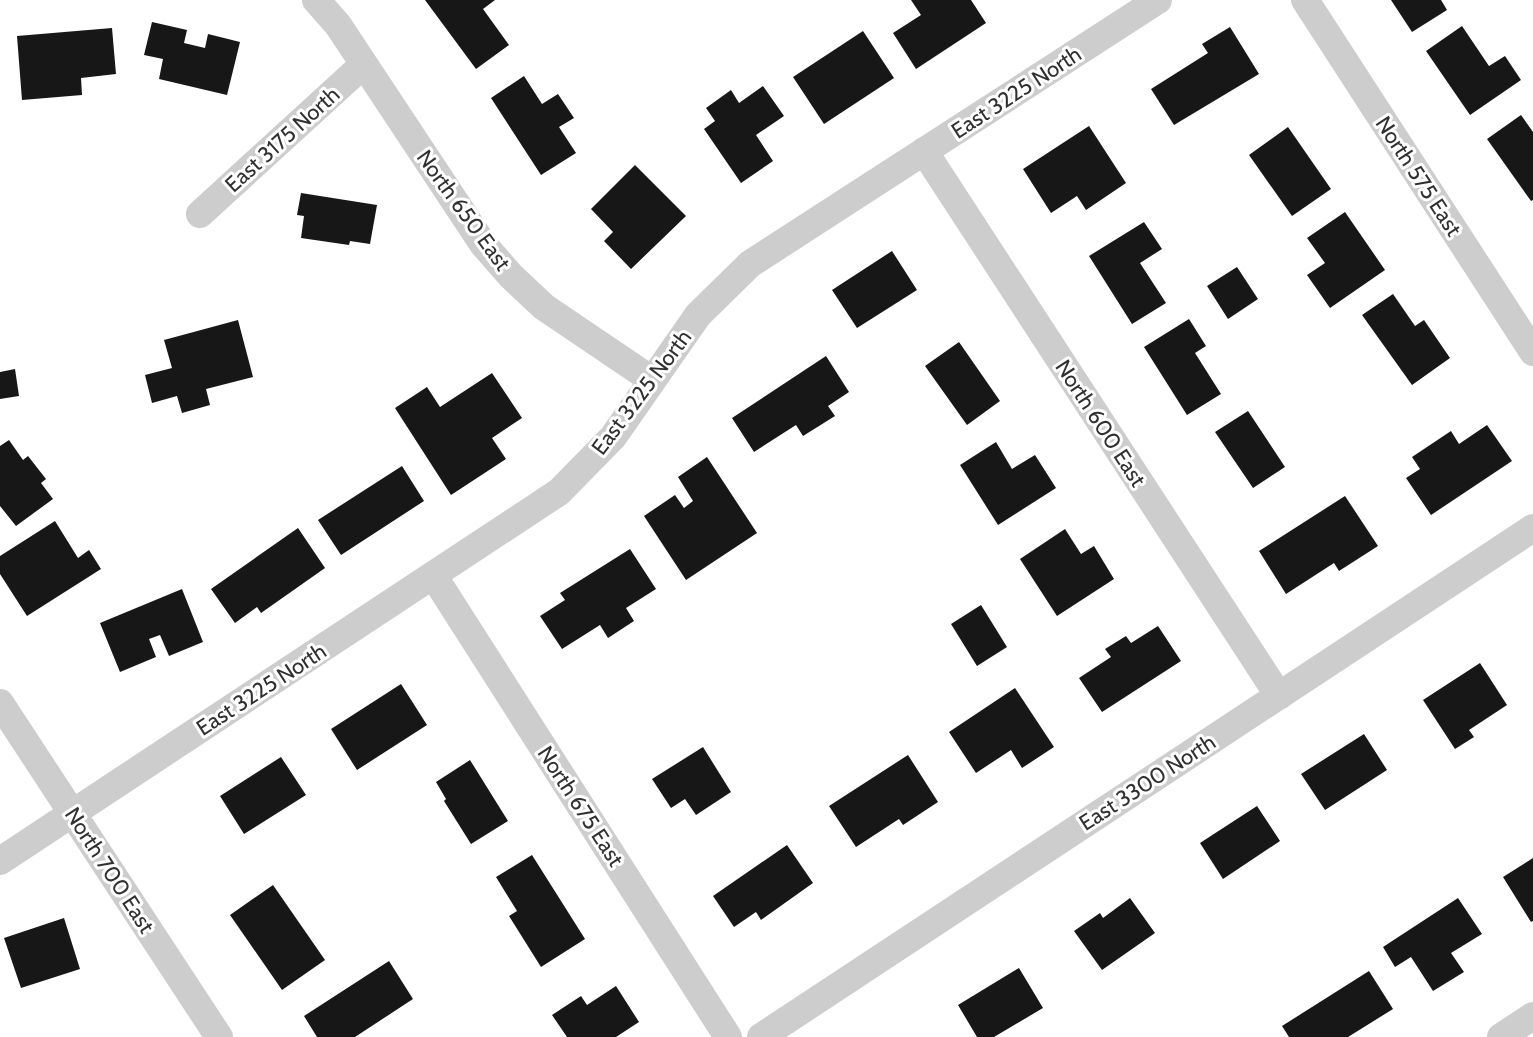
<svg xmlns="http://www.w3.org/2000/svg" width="1533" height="1037" viewBox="0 0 1533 1037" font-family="Cabin,sans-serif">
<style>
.building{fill:#171717}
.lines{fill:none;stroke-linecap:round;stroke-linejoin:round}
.street{stroke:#cdcdcd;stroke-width:28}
.labels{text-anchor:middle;stroke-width:6;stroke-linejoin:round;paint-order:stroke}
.street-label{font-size:22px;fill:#303030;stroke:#fff}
</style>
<rect width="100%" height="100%" fill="#fff"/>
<path class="building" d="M425,0h70l-12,9 26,36 -33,24z
M911,0h60l15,23 -70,46 -23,-36 28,-18z
M1391,0h50l6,10 -35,22z
M152,22l35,8 -3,13 21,5 3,-14 32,8 -13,53 -68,-16 4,-20 -19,-4z
M1462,26l27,40 16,-10 16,24 -51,35 -44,-64z
M1230,27l29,47 -85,51 -23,-36 57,-36 -6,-9z
M112,28l4,46 -35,4 1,17 -60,5 -5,-64z
M863,31l31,47 -70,46 -31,-47z
M524,76l18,28 16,-10 16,24 -15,9 17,26 -35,22 -50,-77z
M763,86l21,30 -28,19 17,26 -32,22 -37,-54 11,-8 -9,-13 25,-18 8,13z
M1521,115l12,17v68l-2,1 -44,-62z
M1089,126l37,57 -40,27 -9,-14 -26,17 -28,-44z
M1288,127l43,62 -39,27 -43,-61z
M635,165l51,51 -55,53 -27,-28 9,-9 -22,-23z
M301,193l76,12 -7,39 -20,-3 -1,4 -48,-7 3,-22 -7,-1z
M1345,212l40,58 -55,38 -23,-33 18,-12 -18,-25z
M1144,222l18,27 -22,14 26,40 -34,21 -43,-68z
M892,251l25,39 -60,38 -25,-38z
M1237,267l21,32 -30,20 -21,-33z
M1393,294l22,32 9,-6 26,38 -38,27 -50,-70z
M1189,319l17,27 -11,7 26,41 -34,21 -43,-68z
M238,320l15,57 -47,12 4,16 -28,8 -5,-17 -25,7 -7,-28 27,-7 -8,-28z
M959,342l41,59 -33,24 -42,-59z
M826,356l23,36 -21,14 7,10 -32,20 -7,-11 -42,27 -22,-34z
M15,369l4,27 -19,3v-27z
M492,373l30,45 -30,20 14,21 -55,36 -56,-87 32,-21 13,20z
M1248,411l37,56 -32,21 -38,-56z
M1487,425l25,36 -81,54 -25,-37 14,-9 -8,-12 39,-26 8,13z
M9,440l14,20 5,-4 18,23 -5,4 12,16 -37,27 -16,-20v-60z
M996,442l16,27 23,-14 21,33 -58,37 -38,-60z
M707,457l50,76 -71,47 -42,-64 31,-21 9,13 9,-7 -15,-24z
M402,466l22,35 -83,54 -23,-35z
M1345,496l33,50 -39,25 -5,-8 -48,31 -27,-43z
M55,521l23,37 11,-8 12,19 -74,47 -27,-42v-18z
M298,528l27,40 -64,45 -4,-6 -22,16 -24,-34z
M1065,529l16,25 13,-8 20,33 -57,37 -37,-57z
M630,549l26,40 -30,19 8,13 -26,17 -8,-13 -38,24 -22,-33 25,-16 -5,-7z
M182,589l21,53 -34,14 -9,-21 -11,4 7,18 -36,15 -20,-49z
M981,605l26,42 -30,19 -26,-42z
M1158,626l23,35 -79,51 -23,-34 32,-21 -6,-8 21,-13 5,7z
M1480,663l27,42 -38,25 5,7 -19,12 -32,-49z
M401,684l26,41 -70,45 -26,-41z
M1015,688l39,59 -32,21 -11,-18 -35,23 -27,-41z
M1364,734l23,36 -62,40 -24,-36z
M703,747l28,45 -35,23 -11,-16 -14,9 -19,-29z
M908,755l30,47 -35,23 -4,-6 -43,28 -27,-41z
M281,757l25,38 -62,39 -24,-38z
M470,760l38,61 -37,23 -27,-43 2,-2 -10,-17z
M1257,806l23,35 -57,38 -23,-36z
M787,845l26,38 -52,37 -5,-8 -22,15 -21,-31z
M532,855l53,84 -44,28 -32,-51 8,-5 -21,-34z
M1533,858v63l-2,1 -28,-45z
M273,885l52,75 -43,30 -52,-75z
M1130,898l25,35 -53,37 -28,-39 26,-18 3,5z
M1458,898l24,36 -31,19 13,19 -31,19 -22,-34 -16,10 -12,-20z
M64,918l16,51 -59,19 -17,-50z
M389,961l24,38 -58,38h-38l-13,-21z
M1019,968l24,40 -49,29h-17l-19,-32z
M1369,971l24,38 -45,28h-59l-7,-11z
M616,986l23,36 -23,15h-49l-15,-22 29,-19 6,9z"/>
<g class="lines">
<path class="street" d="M316,0l22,25 145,219 28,32 33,31 108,73
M1305,0l228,352
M924,151l355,545
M200,214l163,-149
M433,575l295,462
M0,703l219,334
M0,861l559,-369 54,-55 85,-122 52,-51 408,-264
M761,1037l772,-509
M1501,1037l32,-21"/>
</g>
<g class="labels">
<g class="street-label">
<text transform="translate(1016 92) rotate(-33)" y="8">East 3225 North</text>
<text transform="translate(282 139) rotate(-42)" y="8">East 3175 North</text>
<text transform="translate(1419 176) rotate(57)" y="8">North 575 East</text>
<text transform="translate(464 210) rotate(54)" y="8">North 650 East</text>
<text transform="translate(641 392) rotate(-53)" y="8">East 3225 North</text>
<text transform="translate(1101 423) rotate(57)" y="8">North 600 East</text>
<text transform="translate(261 689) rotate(-33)" y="8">East 3225 North</text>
<text transform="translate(1147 782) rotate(-33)" y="8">East 3300 North</text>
<text transform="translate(581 806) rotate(57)" y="8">North 675 East</text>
<text transform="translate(110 870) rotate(57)" y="8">North 700 East</text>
</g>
</g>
</svg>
